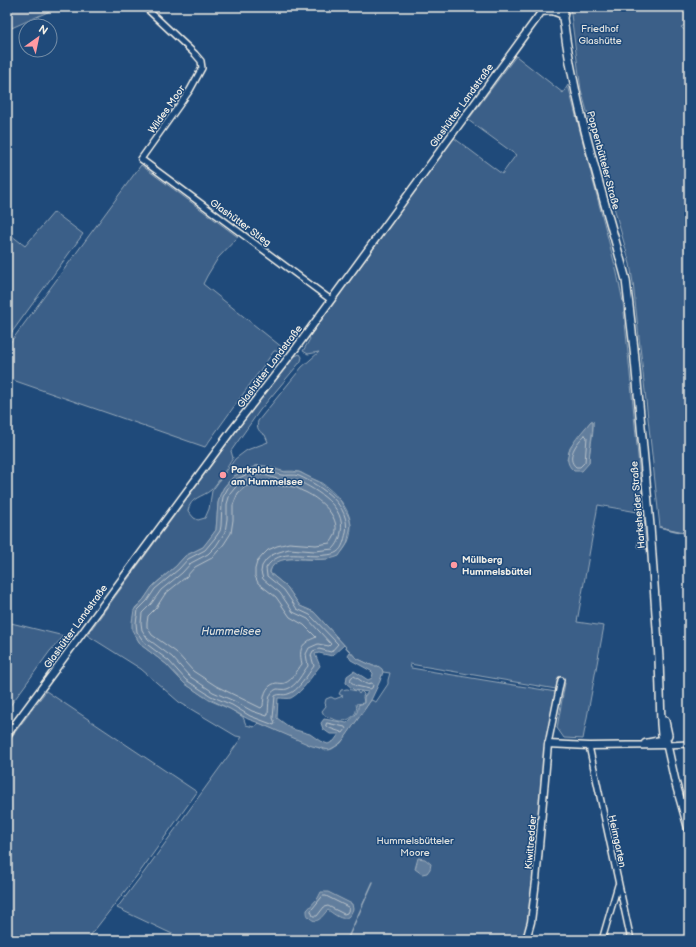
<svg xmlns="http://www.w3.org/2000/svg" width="696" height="947" viewBox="0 0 696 947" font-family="'Balsamiq Sans',sans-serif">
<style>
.green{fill:#3a5f88;stroke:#97a8b8;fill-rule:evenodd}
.water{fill:#627e9d;stroke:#9cacbb;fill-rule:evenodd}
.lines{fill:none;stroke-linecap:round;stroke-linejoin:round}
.shore{stroke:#bac3ca;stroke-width:1}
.stream{stroke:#9cacbb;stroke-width:1.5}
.minor-casing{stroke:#f4f1e8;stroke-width:8}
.tertiary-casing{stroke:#f4f1e8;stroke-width:9}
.secondary-casing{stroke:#f4f1e8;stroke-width:10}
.minor{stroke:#1f4a7a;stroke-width:5}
.tertiary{stroke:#1f4a7a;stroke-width:6}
.secondary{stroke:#1f4a7a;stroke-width:7}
.poi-dot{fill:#ff9aa2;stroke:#1f4a7a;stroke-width:1.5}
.labels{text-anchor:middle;stroke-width:3;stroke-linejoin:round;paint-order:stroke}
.park-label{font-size:10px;fill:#e1e2de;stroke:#1f4a7a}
.street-label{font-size:10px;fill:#f4f1e8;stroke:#1f4a7a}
.poi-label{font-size:10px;font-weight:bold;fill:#f4f1e8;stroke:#1f4a7a;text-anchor:start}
.water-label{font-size:11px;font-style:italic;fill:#dee0dd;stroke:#1f4a7a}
</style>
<rect width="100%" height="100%" fill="#1f4a7a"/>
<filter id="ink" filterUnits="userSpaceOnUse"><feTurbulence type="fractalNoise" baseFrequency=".025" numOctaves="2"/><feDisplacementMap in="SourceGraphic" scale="8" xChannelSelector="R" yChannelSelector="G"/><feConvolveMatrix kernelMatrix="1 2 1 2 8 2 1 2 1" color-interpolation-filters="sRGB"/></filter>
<g filter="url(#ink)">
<path class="green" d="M15,7h44l-52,23v-19z
M570,7h119v16l-8,4 8,7v499l-29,-6 -27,-244 -3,-19 -49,-174z
M516,56l47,37 5,-8 49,188 6,29 24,247 -10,-2 6,-34 -45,-8 -21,117 27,4 -21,113 -19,-1 -7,-10 8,-45 -8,-1 -1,7 -146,-25 1,4 145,24 -10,52 -14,150 -3,27 -6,19h-338l-68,-32 28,-37 97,-134 -6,-1 -57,-34 -38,-33 -54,-34 161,-220 47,-59 5,-2 2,3 -1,4 -41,49 -29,41 2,7c-6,9 -14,24 -22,32 -8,7 -21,7 -23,21l6,7 4,2 7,-2 4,-9 3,-18 23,-32 12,-9 21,-8 -3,-7c-6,-3 -9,-7 -7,-14l44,-54 17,-15 -11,2 -5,-3 7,-12 -1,-2 145,-199 48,36 14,-19 -48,-35zM591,421h2c1,14 -4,28 -4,42l-22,-3 3,-12zM256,466c10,-1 14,3 24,5 6,1 12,-1 18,1 4,0 7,4 11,5 3,2 7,3 11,5 22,15 40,38 26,64 -15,30 -73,-4 -76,27l17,14 13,19 14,6 42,46 17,8h5l5,6 7,1 -2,7v4l-12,18 -5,-2 -30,43 -9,6 -8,1 -65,-27 -5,4 -8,-2 -3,-8 -13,-8 -21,-9 -25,-17 -18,-19 -25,-19 -7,-12 1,-25 9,-9 11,-15 21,-18 9,-10 18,-9 6,-7 7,-10 2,-27 2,-8 4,-8 10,-11z
M141,165l97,72 -20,21 -11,18 -4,8 80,64 -4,5 -3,-2h-2l-69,96 -198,-69v-31z
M54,212l29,22 -76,105v-107l18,14z
M7,622l57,14 -14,15 -43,59z
M347,689l10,2 2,3 2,-3 3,3 -1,3 1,6 -8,1c3,10 -7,18 -17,17 -4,-1 -12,-4 -15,-6l-2,-4 4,-5 -1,-3 1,-4 5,-2 4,2 8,-3 -4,-2 2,-4z
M46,691l151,101 -55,77 -55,71h-80v-197z"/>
<path class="water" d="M591,421h2c0,14 -4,28 -4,42l-7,8h-8c-18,-15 7,-37 17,-50z
M256,466h10l19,6h14l20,10 21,18 9,17 2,8 -4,19 -8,12c-21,10 -61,-8 -69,15v2l17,14 13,19 14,6 42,46 17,8h5l4,3 1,3 -3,9 -9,19 -27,39 -6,6 -9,5 -17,-4 -53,-23 -11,-4 -18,-10 -27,-13 -19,-13 -18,-19 -25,-19 -9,-15v-8l2,-12 10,-11 8,-12 24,-21 9,-10 18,-9 13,-17 2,-27 2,-8 4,-8 10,-11zM344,645l6,7 -2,3 3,5 20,11 2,2 -1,5 -4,2 -14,-9 -7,5 -1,7 8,7 14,2 -4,5v6l-6,2c1,9 -5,12 -11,18l-23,-4 -3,4 2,6 7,5h9l-5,7 -6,3 -8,-3 -10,-7 -18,-5 -15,-11 1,-20c4,0 10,1 13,0 13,-7 20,-22 29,-32l-5,-12 4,-1 13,3z
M418,858l7,1 6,5 -1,5 -3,4 -5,1 -7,-5z
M321,892h7l24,12 1,5c-6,16 -15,8 -25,1 -5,4 -10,16 -18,8 -3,-2 -3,-5 -3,-8l11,-12z"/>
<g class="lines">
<path class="shore" d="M585,435l2,2 -2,25 -5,5h-4c-11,-9 1,-25 9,-32z
M257,470c9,-1 15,3 24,5 5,1 13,-1 18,1 22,10 52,29 47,57 -2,7 -3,15 -9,19 -3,2 -8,3 -12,3 -20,4 -45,-9 -59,13l1,8 17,14 13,19 13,6 28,29 -7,8 -12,-3 -6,2 -2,4 3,11c-6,8 -16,26 -26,28 -5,2 -8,-1 -13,2l-2,22 2,5 -1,2 -24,-9 -18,-11 -21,-9 -25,-16 -17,-19 -25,-19 -7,-10 -1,-9 2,-13 9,-9 8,-12 24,-20 9,-10 17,-9 10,-12 5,-7 1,-5 1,-22 1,-7 6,-11 8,-7z
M258,475c9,-1 16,4 24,5 5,1 11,-1 16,1 19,9 48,26 43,51 -1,7 -3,12 -8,17l-18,2 -26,-2 -10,3 -7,3 -6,5 -4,6 -1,6 2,7 17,14 13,19 15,7 23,25 -2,2 -11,-2 -9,4 -3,6 2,12c-6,7 -11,20 -21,23 -3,1 -7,0 -10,0 -10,3 -8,17 -9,25l-1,2 -15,-5 -18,-10 -21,-9 -24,-16 -17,-19 -24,-18 -6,-9 -1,-7 1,-10 9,-9 10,-14 21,-17 9,-10 17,-9 8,-8 9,-14 2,-13v-15l3,-10 9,-11z
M263,481c6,2 12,4 18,5 4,1 9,0 13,1 3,0 7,4 11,5 17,8 43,31 25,51l-14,2 -27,-2 -12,3 -9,4 -5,5 -6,7 -2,7v7l3,7 18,14 14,20 14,8 12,12c-3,2 -6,2 -9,5 -8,5 -7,13 -5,22 -5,6 -9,16 -17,19 -2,1 -6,0 -9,0 -12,3 -12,14 -13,23l-2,2 -45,-22 -23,-15 -17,-19 -24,-17 -5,-8v-4l1,-7 8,-8 9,-14 21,-17 9,-10 17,-9 12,-14 7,-11 2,-13v-15l5,-12 7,-6z
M354,676l12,8 6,-1 1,2 -1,3 -2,1 -14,-3 -6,-5 1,-3z
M327,723l18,4 1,2 -3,4c-6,-3 -11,-3 -17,-7z
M323,896h3l22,11 1,2 -2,4 -3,1 -16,-8 -4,1 -7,9h-4l-2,-5z"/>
<path class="stream" d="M659,527l30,7
M347,940l26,-58"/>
<defs>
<path id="minor" d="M145,7l50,47 6,7 1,7 -12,22 -49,69 190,141
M548,744l13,-64
M667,745l22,-1
M589,746l42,194
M602,940l16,-55"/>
<path id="tertiary" d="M541,12l11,-1 8,3
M7,735l225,-305 64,-82 249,-341
M645,743l21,-4
M526,940l5,-18 5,-41 12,-137 41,2 78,-1"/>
<path id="secondary" d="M563,7l1,6 -1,5c11,89 40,176 63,262l8,69 16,177 9,132 2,66 1,11 4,4
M665,721l3,14 -2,4 1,6 8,36 14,49"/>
</defs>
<use href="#minor" class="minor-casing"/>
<use href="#tertiary" class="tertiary-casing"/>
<use href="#secondary" class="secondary-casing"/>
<use href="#minor" class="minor"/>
<use href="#tertiary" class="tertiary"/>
<use href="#secondary" class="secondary"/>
</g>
</g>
<g class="poi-dot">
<circle cx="223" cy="475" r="4"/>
<circle cx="454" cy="565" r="4"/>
</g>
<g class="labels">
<g class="park-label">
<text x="600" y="32">Friedhof<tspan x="600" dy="12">Glashütte</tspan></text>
<text x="415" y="844">Hummelsbütteler<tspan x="415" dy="12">Moore</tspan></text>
</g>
<g class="street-label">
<text transform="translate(461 105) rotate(-54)" y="4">Glashütter Landstraße</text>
<text transform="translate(166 109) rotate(-55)" y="4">Wildes Moor</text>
<text transform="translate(604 160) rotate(75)" y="4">Poppenbütteler Straße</text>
<text transform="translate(241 222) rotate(36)" y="4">Glashütter Stieg</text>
<text transform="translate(269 366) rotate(-53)" y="4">Glashütter Landstraße</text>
<text transform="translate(637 505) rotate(-95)" y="4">Harksheider Straße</text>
<text transform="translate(75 626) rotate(-54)" y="4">Glashütter Landstraße</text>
<text transform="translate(618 841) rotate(78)" y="4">Heimgarten</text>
<text transform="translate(530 842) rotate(-85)" y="4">Kiwittredder</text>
</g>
<g class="poi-label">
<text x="231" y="473">Parkplatz<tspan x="231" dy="12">am Hummelsee</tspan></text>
<text x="462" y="563">Müllberg<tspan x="462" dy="12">Hummelsbüttel</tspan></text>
</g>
<g class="water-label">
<text x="231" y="635">Hummelsee</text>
</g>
</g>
<rect width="696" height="947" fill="none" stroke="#1f4a7a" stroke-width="24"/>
<rect x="12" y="12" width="672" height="923" fill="none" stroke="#f4f1e8" stroke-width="1.5" filter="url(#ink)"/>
<g transform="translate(38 38) rotate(33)"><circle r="19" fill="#1f4a7a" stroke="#748da6"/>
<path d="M0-3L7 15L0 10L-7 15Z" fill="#ff9aa2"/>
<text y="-6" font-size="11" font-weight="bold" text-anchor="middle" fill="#f4f1e8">N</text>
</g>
</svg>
